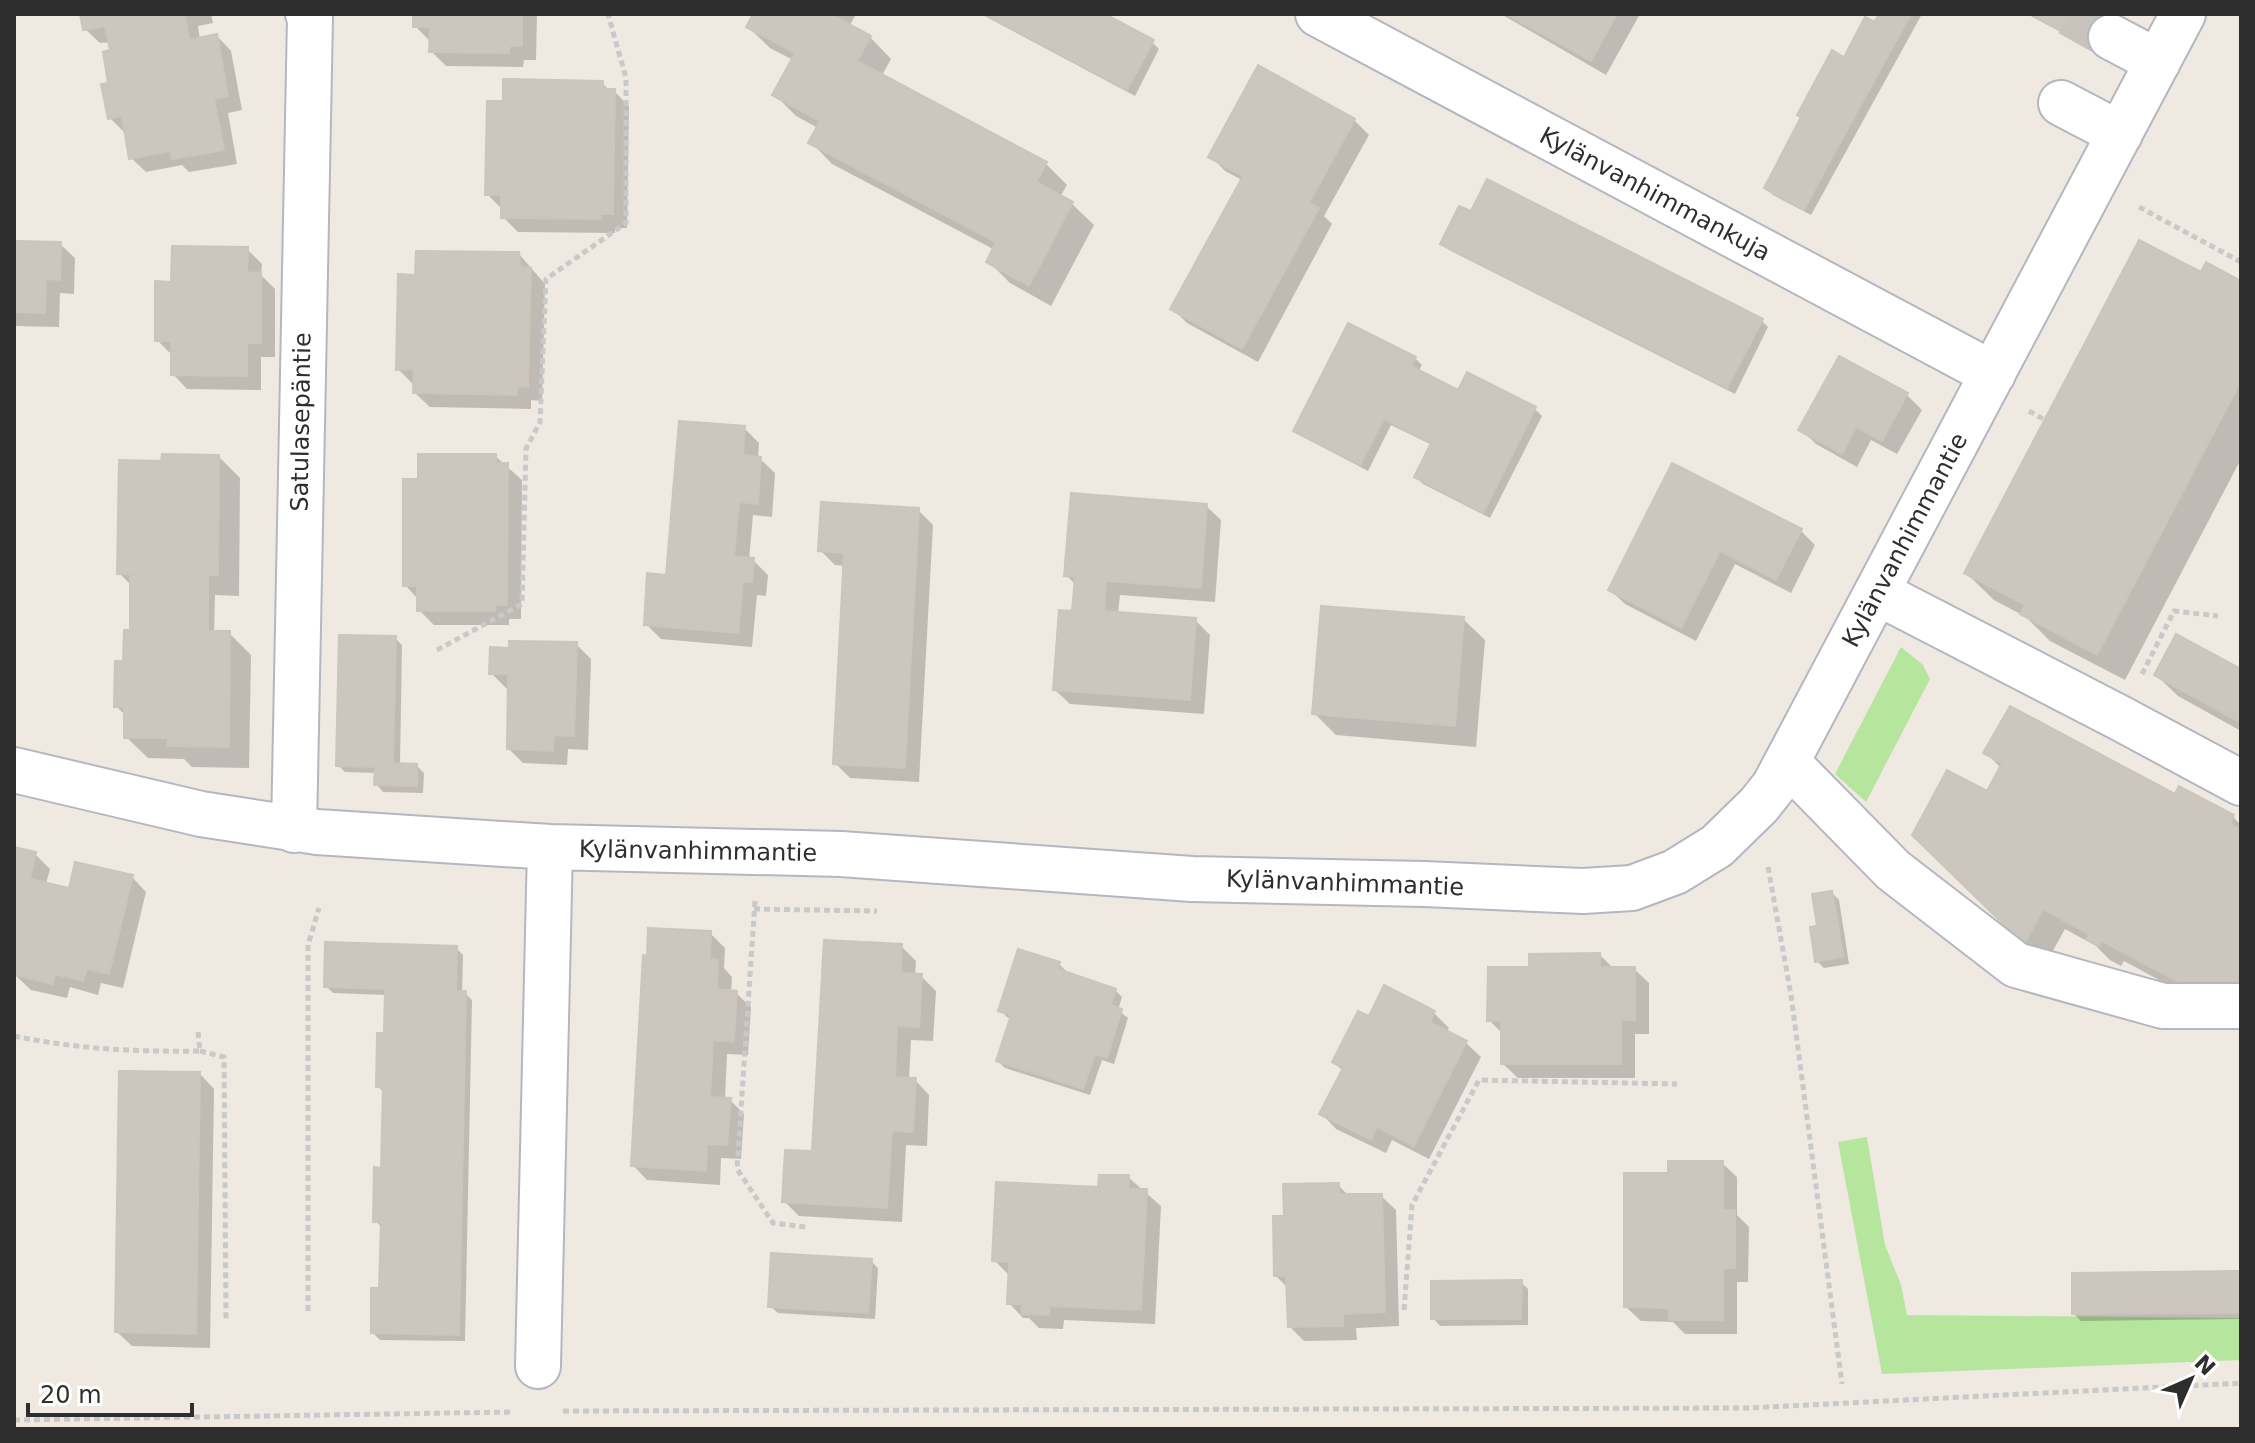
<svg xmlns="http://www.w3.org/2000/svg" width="2255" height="1443" viewBox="0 0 2255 1443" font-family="'DejaVu Sans',sans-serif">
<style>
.green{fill:#b6e59e}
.shadow{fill:#0003}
.building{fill:#cbc7bf;stroke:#cbc5ba;stroke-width:2}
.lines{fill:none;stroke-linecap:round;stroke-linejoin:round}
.minor-tunnel{stroke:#c8c4bd;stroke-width:44;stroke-dasharray:44 22;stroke-linecap:butt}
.minor-casing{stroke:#b4b7c1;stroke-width:48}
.path{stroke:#c9c9c9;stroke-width:5;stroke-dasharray:6 4;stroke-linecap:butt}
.minor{stroke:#fff;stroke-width:44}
.labels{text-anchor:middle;stroke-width:7;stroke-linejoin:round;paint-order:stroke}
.street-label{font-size:24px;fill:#2e2e2e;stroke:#fff}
</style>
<rect width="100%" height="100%" fill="#efe9e1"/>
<path class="green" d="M1901,647l22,18 7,14 -64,123 -31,-28z
M1867,1137l18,108 16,40 6,30 334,3v42l-359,14 -44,-232z"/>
<path class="shadow" d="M82,14h129l2,9 -15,3 2,14 17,-4 14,15 11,59 -14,3 9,51 -48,8 -7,-7 -36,7 -15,-14 -4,-26 -2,1 -15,-15 3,-66 -2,-10 -11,1 -15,-14z
M415,14h122l-1,46h-12l-1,7 -77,-1 -15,-15 -1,-10 -15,-15z
M755,14h101l-7,13 21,10 21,22 -10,18 165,87 21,21 -7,12 12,7 22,21 -43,81 -41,-23 -21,-21 6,-12 -163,-86 -21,-22 7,-14 -22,-12 -22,-22 19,-34 -23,-12 -22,-21z
M981,14h119l52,28 7,7 -24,47z
M1501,14h139l-34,61z
M1882,14h40l-111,201 -38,-20 -7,-7 78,-128 22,-40 10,5z
M2027,14h74l9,44z
M602,83l8,8h4l15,15 -2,122h-12v5l-97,-1 -15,-15v-7l-16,-16 18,-91z
M1354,120l15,15 -45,81 8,8 -74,138 -71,-39 -14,-14 69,-129 -17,-9 -14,-15z
M14,243l46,1 15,14 -1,36 -14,-1 -1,34 -45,-1z
M1442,243l319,77 7,7 -33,67 -286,-144z
M247,249l15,15 -1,11 14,14v68h-14v33l-74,-1 -14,-15v-18l-16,-16 16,-56z
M519,254l26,30 -3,117 -11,-1v9l-101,-2 -15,-14v-9h-2l-15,-15 19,-92z
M2202,274l39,9v176l-116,221 -75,-39 -24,-24 -32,-17 -28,-27z
M1415,358l7,7 -4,7 41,20 9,-18 67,35 7,7 -52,102 -67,-34 -7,-7 16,-32 -41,-20 -23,46 -65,-34 -7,-7z
M1839,359l68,36 15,15 -25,44 -26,-14 -14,27 -41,-23 -15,-15z
M744,428l15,15 -1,15 2,1 15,14 -3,44 -19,-2 -4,45h4l15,15 -2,21 -9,-1 -5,52 -91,-8 -15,-15 22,-47z
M495,456l27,24 -1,139h-12v6h-75l-15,-15v-10l-14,-15z
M219,457l21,21 -1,118 -24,-1 -1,38h15l22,22 -2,113 -57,-1 -8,-8 -36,-1 -22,-21v-21l-10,-10 16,-74v-46l-13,-13 44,-110z
M1673,465l127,65 15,15 -24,48 -56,-29 -39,77 -71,-37 -15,-14z
M1206,506l15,14 -6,82 -95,-7 -2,19 77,6 15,15 -6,79 -134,-10 -15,-14 19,-77 2,-28 -10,-10z
M918,510l15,15 -14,257 -69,-4 -15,-15 11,-197 -11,-1 -15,-15z
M1463,619l22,21 -9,107 -140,-12 -22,-22z
M395,638l7,7 -2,120 17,1 7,7 -1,20 -40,-1 -7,-8 1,-11 -32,-1 -7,-7z
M576,644l15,15 -3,91 -20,-1 -1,16 -44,-2 -14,-14 1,-61h-4l-15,-15z
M2241,671v60l-63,-35 -22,-21z
M1986,753l190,44 4,-8 53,28 8,8v181h-34l-83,-45 -3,5 -11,-6 -14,-14 -31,-17 -19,34 -131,-129 72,-40 14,-26z
M14,849l21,5 15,15 -4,15 24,6 62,-13 14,15 -23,96 -22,-5 -3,12 -28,-8 -3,11 -36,-8 -17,-16z
M1832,893l7,7 10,64 -25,4 -7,-7z
M710,933l15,15 -1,20 8,9 -1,15 5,1 15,14 -3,48 -21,-1 -2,45 5,1 14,14 -3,45 -20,-1 -1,27 -73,-5 -14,-15z
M901,946l15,15 -1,15h6l15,15 -3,50 -22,-1 -2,40h6l14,15 -2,51 -21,-1 -4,77 -103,-6 -15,-15 30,-48z
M456,948l7,7 -1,38h3l7,7 -7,341 -85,-1 -7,-7 8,-43 2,-62 -8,-7 8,-51 2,-76 -7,-8 8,-52 1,-39 -54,-2 -7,-7z
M1600,955l14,14h20l15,14v51h-14v44h-117l-15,-14v-30l-14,-14 42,-51z
M1059,964l7,7 -1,3 50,16 7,7 -4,13 10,8 -14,46 -12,-4 -12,35 -85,-27 -7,-7 14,-42 -5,-2 -7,-7z
M1434,1013l15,15 -3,5 20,10 15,14 -52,102 -37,-19 -6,13 -50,-24 -14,-15 21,-43 -9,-9 35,-43z
M200,1074l14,15 -4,259 -78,-2 -15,-14z
M1722,1163l15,14v38l12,12 -1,55h-11v52h-52l-12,-12 -32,-1 -15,-14 44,-132z
M1128,1177l33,29 -6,118 -91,-4 -1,9 -24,-1 -10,-10h-6l-14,-15v-28l-15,-15 106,-71z
M1338,1185l11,11h32l15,14 3,116 -43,2 1,12 -53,1 -14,-14 -2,-39 -12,-12 10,-58z
M871,1261l7,7 -3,51 -97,-6 -8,-7z
M2241,1273v46l-160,2 -7,-7z
M1521,1282l7,7v36l-88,1 -7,-8z"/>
<path class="building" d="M80,14h105l4,26 28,-6 11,62 -14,3 10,51 -52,9 -2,-8 -41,8 -7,-43 -14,3 -7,-35 7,-1 -5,-31 7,-2 -5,-24 -22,4z
M413,14h109v32h-12l-1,7 -80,-1 1,-25h-17z
M753,14h77l41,22 -14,25 190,101 -11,20 37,20 -44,84 -43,-24 10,-20 -188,-99 12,-22 -48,-26 23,-42 -49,-26z
M984,14h121l49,26 -27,50z
M1506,14h111l-26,47z
M1879,14h32l-76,138 -29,-16 7,-13 -16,-8 35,-65 21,13z
M2030,14h75l14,8 -17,31z
M1865,17l10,5 -22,41 -9,-6z
M1258,65l97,54 -46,84 10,5 -77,141 -72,-40 73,-133 -35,-19z
M503,79l100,2v8h12l-2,125h-12v5l-100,-1v-23h-16l2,-94h16z
M1801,117l12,6 -7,13 29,16 -31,58 -40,-22z
M1487,179l276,140 -36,69 -287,-144 19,-38 12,5z
M2139,240l62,32 5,-10 35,19v100l-144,274 -77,-41 5,-9 -61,-32z
M14,241l47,1 -1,38 -14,-1 -1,34 -31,-1z
M172,246l76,1 -1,26 14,-1v71h-14v33l-76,-1v-34h-16v-60l16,1z
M416,251l103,1 1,15 11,1 -3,119 -11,-1v9l-104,-2 1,-24 -18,1 2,-96 17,1z
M1348,323l68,34 -5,9 47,24 9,-18 69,35 -53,106 -69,-36 17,-34 -47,-24 -24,46 -67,-34z
M1839,356l69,37 -26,48 -26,-14 -14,27 -44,-24z
M679,421l66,5 -2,29 18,2 -3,47 -19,-2 -5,54 20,2 -2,24h-9l-5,51 -94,-8 3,-52 19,2z
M162,454l57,1 -1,120 -101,-1 2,-114 42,1z
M418,454h78v9h12l-1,142h-12v6h-78v-25h-14v-107h15z
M1672,463l130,66 -26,51 -56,-29 -39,77 -73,-38z
M1071,493l136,11 -6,84 -95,-7 -2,30 92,7 -6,82 -137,-10 6,-80 13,1 3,-34 -11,-1z
M821,502l98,6 -14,260 -72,-4 11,-211 -26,-2z
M130,574h78v57l-78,-1z
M1321,606l143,11 -9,109 -143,-12z
M124,630l106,1 -1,116 -61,-1v-8h-44v-31h-10l1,-46h8z
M2176,634l65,35v54l-87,-48z
M339,635l57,1 -3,127 24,1v22l-43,-1 1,-18 -39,-1z
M509,641l68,1 -3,94 -20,-1 -1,16 -46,-2 1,-75h-19l1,-27 19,1z
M2010,706l165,88 4,-8 55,29 -4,9 11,6v155h-57l-82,-44 -3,5 -13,-7 3,-5 -46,-25 -19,35 -112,-109 35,-65 40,21 15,-28 -19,-10z
M14,847l22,5 -6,27 39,9 6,-26 58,13 -24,99 -22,-5 -4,12 -28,-7 -2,10 -39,-9 3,-10 -3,-1z
M1832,891l6,31 -21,4 -5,-32z
M1838,922l5,35 -28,5 -5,-35z
M648,928l63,3 -1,28 8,1 -1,29 20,2 -3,51 -21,-2 -3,57 21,1 -4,47 -20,-1 -1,27 -75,-5 12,-211 4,1z
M824,940l78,4 -1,29 21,1 -3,53 -22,-1 -2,51 21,1 -3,54 -21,-1 -5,77 -105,-6 3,-52 27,1z
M325,942l132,4 -1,45 -132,-4z
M1018,949l42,13 -2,7 58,20 -5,16 11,4 -15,49 -12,-4 -12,35 -87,-28 15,-46 -13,-4z
M1600,953v14h35v53h-14v44h-120v-43h-14l1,-54h41v-13z
M1384,985l51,26 -5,11 37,19 -53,105 -37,-19 -6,13 -52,-26 24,-46 -11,-6 26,-51 11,5z
M385,989l81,2 -7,344 -88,-2v-45h8l2,-66h-8l1,-55 7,1 2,-81h-7l1,-54h7z
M119,1071l81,1 -4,262 -81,-2z
M1668,1161h55v49h12v58h-12v52h-54l-1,-12 -44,-1v-134h44z
M1099,1175h30l-1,14h19l-6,121 -91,-4 -1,9 -27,-1v-10h-15l2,-42 -17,-1 4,-79 102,5z
M1339,1183v11h43l3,118 -42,2v12l-55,1 -2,-51h-12l-1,-60h11l-1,-32z
M771,1253l101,6 -4,54 -100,-6z
M2241,1271v42l-169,1v-41z
M1522,1280l-1,39h-90v-38z"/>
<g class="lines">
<path class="minor-tunnel" d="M2069,14l42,23"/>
<defs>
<path id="minor" d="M1318,14l675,360
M2111,37l47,25
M2061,103l59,31
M1878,593l242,125 121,65
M1788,763l105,107 123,95 147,41h78
M14,770l187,44 116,18 233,15 291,7 351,25 232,5 159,7 49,-3 43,-16 42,-26 42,-41 15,-19 409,-772
M294,830l16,-812 -2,-4
M538,1366l12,-519"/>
</defs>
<use href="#minor" class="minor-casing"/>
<path class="path" d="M2139,207l102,55
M2029,411l16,9
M437,650l85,-46 4,-155 14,-27 6,-143 80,-56v-145l-18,-64
M2142,674l32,-63 44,5
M1768,867l23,128 51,389
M755,901l-18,268 36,54 33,4
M754,909l123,2
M14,1036c62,13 123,16 186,15l-2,-19
M200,1051l24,6 2,262
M1404,1310l8,-105 67,-125 198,4
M308,1311v-366l11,-37
M563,1411l1185,-3 493,-25
M14,1420l499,-8"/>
<use href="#minor" class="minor"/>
</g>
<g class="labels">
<g class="street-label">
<text transform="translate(1655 194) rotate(28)" y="8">Kylänvanhimmankuja</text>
<text transform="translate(301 422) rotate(-89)" y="8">Satulasepäntie</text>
<text transform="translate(1905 540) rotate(-62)" y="8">Kylänvanhimmantie</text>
<text transform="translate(698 851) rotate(1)" y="8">Kylänvanhimmantie</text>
<text transform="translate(1345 883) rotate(2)" y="8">Kylänvanhimmantie</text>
</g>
</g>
<rect width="2255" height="1443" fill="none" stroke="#2e2e2e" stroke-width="32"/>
<g transform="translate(2191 1379) rotate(45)" stroke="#ffffff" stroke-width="6" paint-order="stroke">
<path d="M0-6L14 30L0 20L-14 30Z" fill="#2e2e2e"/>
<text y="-12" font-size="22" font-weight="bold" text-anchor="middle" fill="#2e2e2e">N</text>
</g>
<path d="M28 1403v12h164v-12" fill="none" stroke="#2e2e2e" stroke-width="4"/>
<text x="40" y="1403" font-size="24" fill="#2e2e2e" stroke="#ffffff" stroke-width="6" paint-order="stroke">20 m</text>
</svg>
